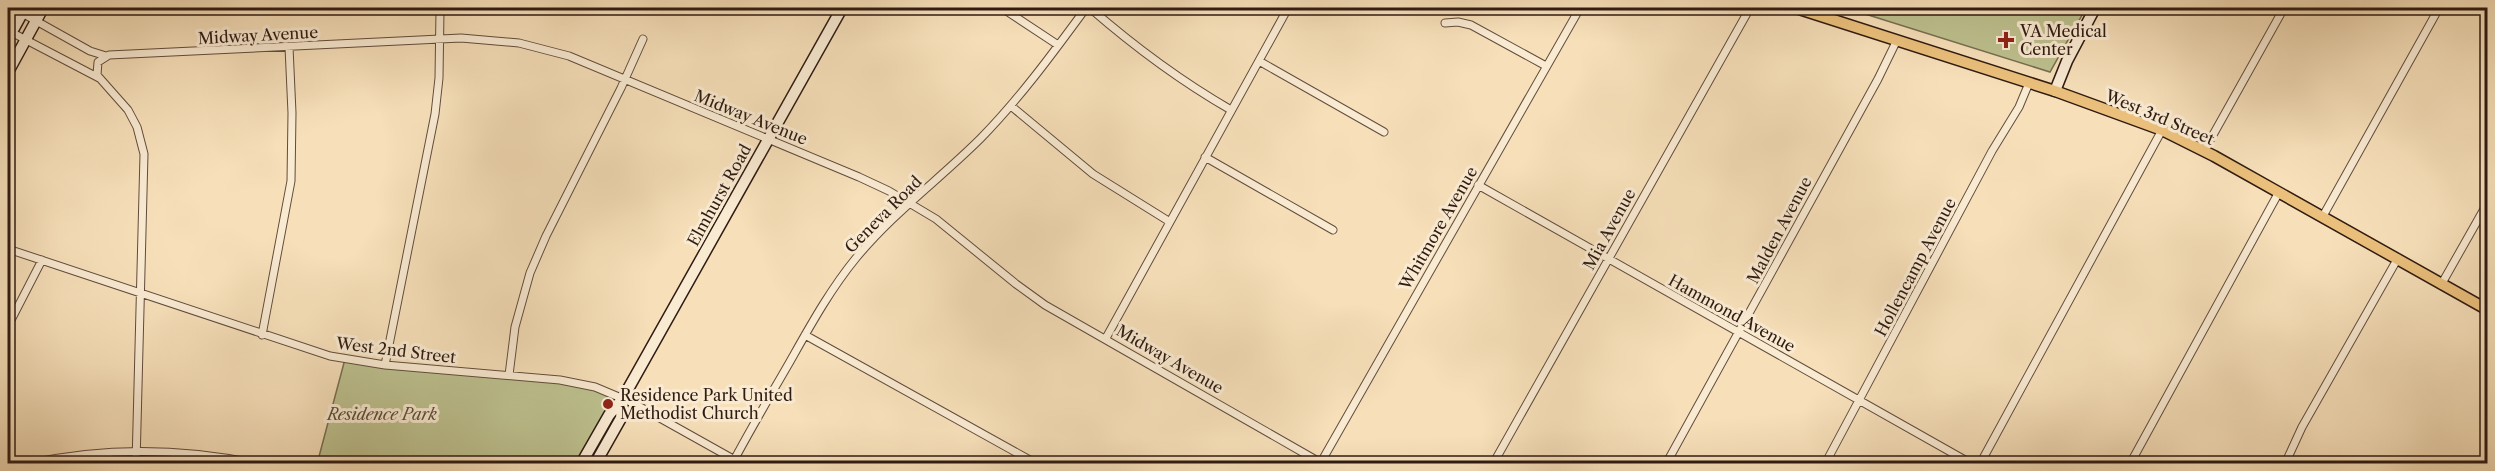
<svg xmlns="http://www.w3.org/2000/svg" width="2495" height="471" viewBox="0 0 2495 471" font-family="'Libre Caslon Text',serif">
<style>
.green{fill:#bdc18f;stroke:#766e50;stroke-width:1.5}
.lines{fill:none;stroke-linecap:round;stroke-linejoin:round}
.street-casing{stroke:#614c3c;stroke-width:9}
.secondary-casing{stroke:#2f1b12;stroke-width:13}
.primary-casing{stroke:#2f1b12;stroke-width:13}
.street{stroke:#f9ead2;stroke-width:7}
.secondary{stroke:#f9ead2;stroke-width:10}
.primary{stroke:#ebc07c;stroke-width:10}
.poi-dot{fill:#8f2418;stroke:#f9ead2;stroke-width:2}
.labels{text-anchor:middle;stroke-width:6;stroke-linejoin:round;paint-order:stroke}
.poi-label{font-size:16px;fill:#2f1b12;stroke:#f9ead2;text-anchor:start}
.street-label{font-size:16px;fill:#2f1b12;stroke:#f9ead2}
.park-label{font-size:16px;font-style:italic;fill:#5a4d38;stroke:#f9ead2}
</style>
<rect width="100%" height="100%" fill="#f6dfb9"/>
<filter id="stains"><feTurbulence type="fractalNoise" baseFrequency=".00333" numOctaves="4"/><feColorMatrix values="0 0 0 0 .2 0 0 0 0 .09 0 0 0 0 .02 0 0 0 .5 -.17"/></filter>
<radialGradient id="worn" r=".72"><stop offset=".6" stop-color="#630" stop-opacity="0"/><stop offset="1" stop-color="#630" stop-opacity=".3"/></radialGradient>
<path class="green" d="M1846,8h240l-36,64z
M345,359l215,21 63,18 -42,65 -264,1z"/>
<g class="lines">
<defs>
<path id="street" d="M1002,8l56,37
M1090,8c46,40 89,72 141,102
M22,13l68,38 16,5
M1445,23l13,-1 13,3 75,41
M11,32l88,46
M1259,61l125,71
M1011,106l82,68 77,48
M2204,151l80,-143
M1205,157l128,73
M1478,185l494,279
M2323,216l116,-208
M8,249l322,107 55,9 175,15 35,7 38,16 109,61
M2441,285l47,-83
M8,326l34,-66
M262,335l29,-154 1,-68 -3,-66
M805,335l232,129
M1106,338l182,-330
M385,365l50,-251 4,-36 1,-68
M509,375l6,-48 15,-54 16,-37 75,-148 22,-49
M27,464c77,-17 155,-16 231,0
M136,464l8,-310 -7,-27 -9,-17 -31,-35 1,-13 11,-7 352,-17 58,5 50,13 290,121 30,14 47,28 80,65 29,21 278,159
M732,464c18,-34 37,-66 56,-99 21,-37 41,-74 68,-107 37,-45 84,-79 125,-120 39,-40 72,-85 105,-130
M1320,464l260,-456
M1493,464l257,-456
M1666,464l212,-385 19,-39
M1825,464l167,-313 27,-44 10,-24
M1980,464l182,-334
M2130,464l149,-272
M2285,464l17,-37 96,-169"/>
<path id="secondary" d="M8,39l17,-31
M8,72l35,-64
M2055,91l12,-30 28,-53
M581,464l28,-49 14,-17 219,-390
M595,464l26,-46 2,-20"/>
<path id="primary" d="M1796,8l259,83 107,39 52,26 274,154"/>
</defs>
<use href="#street" class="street-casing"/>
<use href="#secondary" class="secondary-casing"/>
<use href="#primary" class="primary-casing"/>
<use href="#street" class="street"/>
<use href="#secondary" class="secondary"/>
<use href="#primary" class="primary"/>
</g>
<g class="poi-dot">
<path d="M2003 31h6v6h6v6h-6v6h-6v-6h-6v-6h6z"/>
<circle cx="608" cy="404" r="6"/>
</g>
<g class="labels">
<g class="poi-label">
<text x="2020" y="37">VA Medical<tspan x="2020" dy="18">Center</tspan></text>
<text x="620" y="401">Residence Park United<tspan x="620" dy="18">Methodist Church</tspan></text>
</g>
<g class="street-label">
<text transform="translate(258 35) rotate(-3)" y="6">Midway Avenue</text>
<text transform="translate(751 117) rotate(22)" y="6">Midway Avenue</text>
<text transform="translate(2160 117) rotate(23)" y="6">West 3rd Street</text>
<text transform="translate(719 195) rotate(-61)" y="6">Elmhurst Road</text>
<text transform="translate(883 214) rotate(-45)" y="6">Geneva Road</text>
<text transform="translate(1438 228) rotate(-60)" y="6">Whitmore Avenue</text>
<text transform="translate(1609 229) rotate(-61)" y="6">Mia Avenue</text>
<text transform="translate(1779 230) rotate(-62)" y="6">Malden Avenue</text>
<text transform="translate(1915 267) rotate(-62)" y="6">Hollencamp Avenue</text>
<text transform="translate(1732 313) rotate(29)" y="6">Hammond Avenue</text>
<text transform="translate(396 350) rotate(7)" y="6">West 2nd Street</text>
<text transform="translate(1170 359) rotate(30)" y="6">Midway Avenue</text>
</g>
<g class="park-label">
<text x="382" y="420">Residence Park</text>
</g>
</g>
<rect width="2495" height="471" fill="none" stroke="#f6dfb9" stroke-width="30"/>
<rect x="9" y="9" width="2477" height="453" fill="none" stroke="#2f1b12" stroke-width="3"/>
<rect x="15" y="15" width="2465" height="441" fill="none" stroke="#2f1b12" stroke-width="1.5"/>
<rect width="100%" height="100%" filter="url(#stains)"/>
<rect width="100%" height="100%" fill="url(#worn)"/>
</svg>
